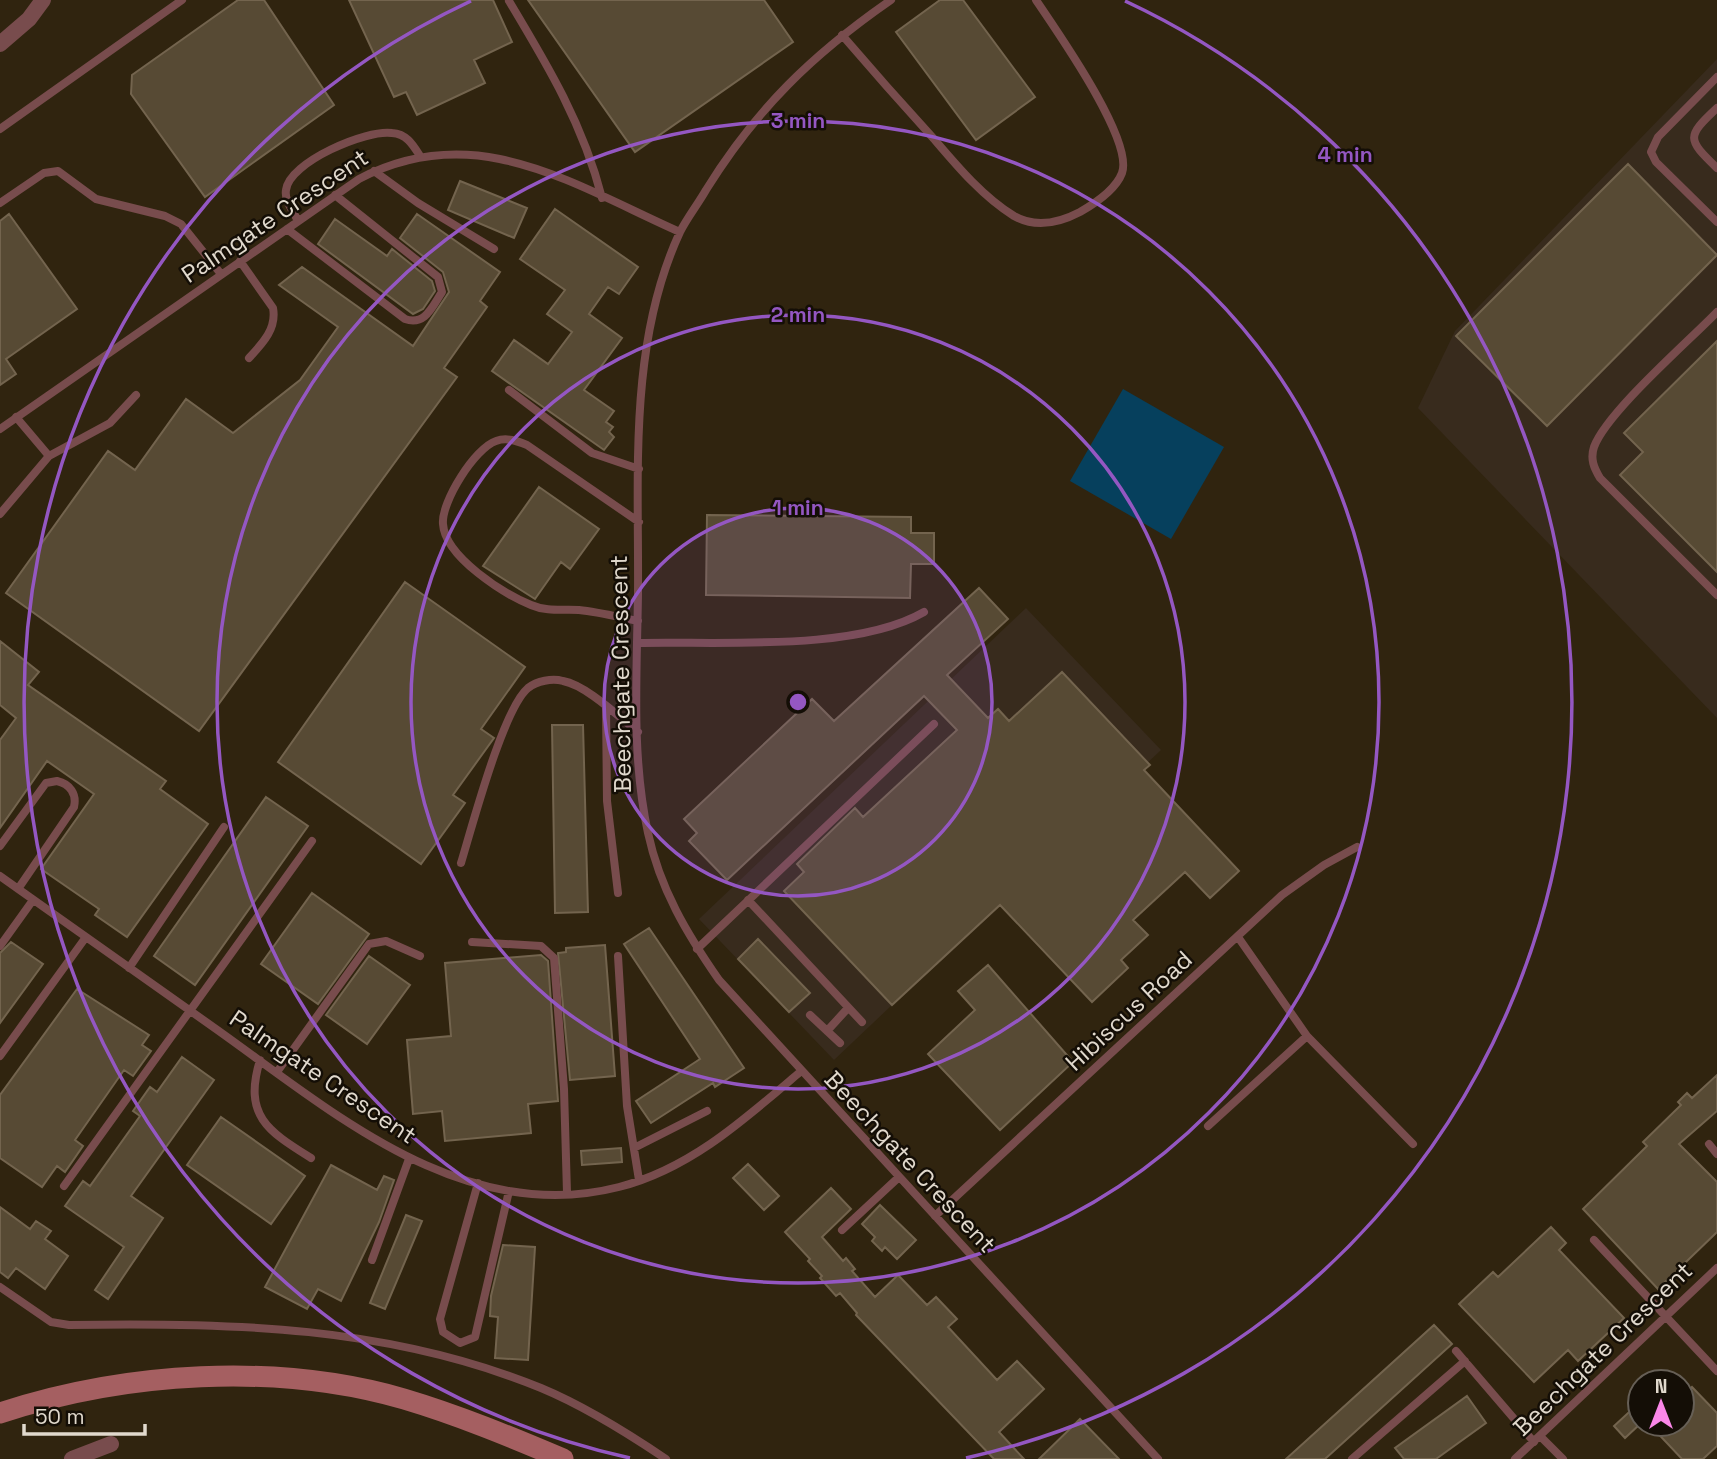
<svg xmlns="http://www.w3.org/2000/svg" width="1717" height="1459" viewBox="0 0 1717 1459" font-family="'Space Grotesk',sans-serif">
<style>
.industrial{fill:#382b1d}
.water{fill:#06405d}
.building{fill:#574a34;stroke:#73644e;stroke-width:2}
.lines{fill:none;stroke-linecap:round;stroke-linejoin:round}
.lane{stroke:#784c4d;stroke-width:8}
.street{stroke:#784c4d;stroke-width:16}
.secondary{stroke:#a55f61;stroke-width:21}
.ring{fill:none;stroke:#9457c2;stroke-width:3.5}
.labels{text-anchor:middle;stroke-width:5;stroke-linejoin:round;paint-order:stroke}
.street-label{font-size:24px;fill:#e1d9cd;stroke:#140e06}
.centre{fill:#9457c2;stroke:#140e06;stroke-width:3.5}
.ring-label{font-size:21px;text-anchor:middle;font-weight:bold;fill:#9457c2;stroke:#140e06;stroke-width:5;stroke-linejoin:round;paint-order:stroke}
</style>
<rect width="100%" height="100%" fill="#30240f"/>
<path class="industrial" d="M1717,59v659l-299,-310 37,-77z
M1026,608l135,142 -327,310 -135,-141z"/>
<path class="water" d="M1123,389l101,58 -53,92 -101,-58z"/>
<path class="building" d="M238,0h26l70,105 -129,92 -74,-103 1,-19z
M349,0h144l19,42 -38,18 11,23 -68,32 -11,-23 -12,5z
M528,0h236l29,42 -158,110z
M940,0h23l72,97 -59,43 -80,-108z
M1628,164l89,91 -170,171 -91,-90z
M460,181l67,27 -13,30 -66,-28z
M555,209l83,58 -19,27 -11,-7 -19,27 33,24 -38,52 30,21 -8,11 7,5 -4,5 5,5 -10,13 -112,-79 22,-31 34,24 24,-32 -25,-18 18,-24 -45,-31z
M9,214l68,95 -71,50 10,15 -16,11v-164z
M417,214l83,58 -20,29 7,6 -43,61 13,9 -258,354 -193,-138 102,-142 27,19 51,-71 47,34 67,-53 38,-53 -59,-42 23,-18 111,79 36,-54 -6,-20 -43,-34z
M335,219l52,37 5,-7 40,32 3,10 -12,18 -10,5 -95,-70z
M1717,341v231l-97,-97 23,-23 -19,-19z
M539,487l60,42 -29,40 -9,-7 -26,37 -52,-33z
M707,515l204,2v16h23v31h-23l-1,34 -204,-3z
M405,582l120,85 -44,62 13,9 -41,57 12,8 -44,61 -143,-102z
M979,588l29,31 -61,56 41,43 10,-9 11,12 53,-49 88,93 -6,5 95,101 -29,27 -25,-26 -52,48 15,15 -27,25 7,8 -36,34 -92,-97 -108,100 -108,-114 20,-19 -7,-8 58,-56 8,9 94,-87 -33,-34 -197,184 -38,-39 8,-8 -13,-14 128,-120 22,22z
M0,641l39,31 -11,13 138,96 -6,8 48,35 -81,113 -32,-22 4,-6 -58,-40 53,-75 -47,-33 -47,67v-88l16,-22 -16,-13z
M552,725h31l5,187 -33,1z
M266,797l42,29 -113,159 -41,-29z
M312,893l57,41 -51,70 -57,-40z
M649,928l95,140 -29,19 -2,-4 -62,40 -15,-22 64,-42 -76,-115z
M758,939l52,54 -21,19 -51,-53z
M11,942l32,22 -43,59v-70z
M605,945l10,131 -45,4 -12,-127 8,-1v-4z
M541,955l7,6 10,140 -30,3 3,29 -86,8 -3,-30 -29,3 -6,-74 44,-4 -6,-73z
M369,956l41,29 -43,59 -41,-29z
M988,965l85,97 -73,68 -72,-76 47,-44 -17,-19z
M77,989l72,46 -7,10 9,6 -18,25 -9,-6 -49,70 8,6 -18,26 -8,-6 -15,21 -42,-29v-63z
M182,1057l32,23 -83,116 32,22 -55,81 -13,-9 29,-43 -59,-41 18,-25 7,5 50,-70 -7,-5 17,-24 7,5z
M1717,1075v36l-38,33 38,38v50l-59,57 -75,-80 64,-63 -4,-4 38,-37 -3,-3 9,-9 5,5z
M221,1117l84,59 -34,48 -84,-59z
M621,1148l1,14 -40,3 -1,-14z
M748,1164l31,32 -15,14 -31,-32z
M331,1165l46,25 7,-14 10,4 -15,42 -38,79 -23,-12 -11,20 -42,-22z
M831,1188l20,21 -29,28 21,24 3,-3 9,11 -3,2 23,26 23,-22 29,30 9,-8 21,22 -9,8 49,53 20,-19 27,28 -45,43 25,27h-30l-138,-144 1,-2 -17,-20 -4,3 -16,-18 2,-2 -14,-15 2,-2 -25,-27z
M880,1205l36,35 -19,19 -12,-12 -3,4 -10,-10 3,-4 -13,-13z
M0,1207l30,22 6,-8 15,10 -6,8 23,17 -23,33 -29,-21 -8,10 -8,-6z
M406,1215l16,6 -37,88 -15,-6z
M1551,1227l15,16 -7,7 65,68 -46,43 -10,-11 -34,32 -75,-78 34,-32 5,5z
M503,1245l32,2 -7,113 -33,-2 3,-41 -8,-1 1,-20z
M1434,1325l18,19 -127,115h-39z
M1692,1387l25,26v33l-14,13h-21l-33,-35h33v-28z
M1467,1396l19,27 -50,36h-32l-9,-11z
M1640,1402v22l-15,14 -11,-12z
M1080,1419l39,40h-80z"/>
<g class="lines">
<path class="lane" d="M891,0c-78,54 -135,109 -185,190 -8,14 -19,28 -26,42 -52,112 -41,242 -42,361 -1,80 -7,163 10,240 12,56 39,101 71,147l439,479
M509,1c39,65 74,123 93,197
M842,35c30,35 61,70 92,104 23,27 49,58 80,77 21,12 45,7 66,-4 14,-8 36,-23 42,-39 12,-33 -66,-143 -86,-173
M1717,77l-59,60 -7,15 5,10 61,60
M1717,108c-31,29 -30,31 0,60
M0,129l182,-129
M374,171l44,32 76,46
M0,203l44,-30 14,-2 38,28 69,17 16,8 40,50
M298,221c-4,-9 -14,-20 -12,-31 3,-28 81,-61 106,-57 15,1 21,12 28,23
M287,229l118,90c20,7 27,-12 37,-27l-4,-15 -103,-82
M240,261l33,47c4,21 -11,36 -24,50
M1717,312c-29,30 -110,100 -123,135 -4,12 0,21 6,31l117,117
M509,390l83,63 47,16
M16,417l33,39
M0,429l359,-250c117,-61 213,5 321,53
M0,514l49,-58 61,-33 26,-28
M638,621c-20,-4 -39,-9 -59,-11 -16,-1 -32,2 -48,-5 -27,-11 -86,-48 -88,-81 -2,-22 32,-76 53,-83 11,-4 21,0 31,4l112,77
M637,643c81,-2 218,9 287,-31
M606,707l1,94 11,92
M0,846l46,-63 11,-2c13,3 20,13 17,26l-56,82
M461,863c11,-36 42,-154 67,-175 9,-7 24,-10 35,-7 23,4 56,36 75,51
M0,876c72,51 144,102 216,153 117,83 247,198 403,158 71,-18 126,-68 181,-115
M748,900l114,122
M1238,937l69,99 106,108
M472,942l69,4 13,12 10,131 3,104
M0,946l33,-46
M697,949l237,-225
M618,956l9,150 12,74
M129,968l95,-141
M810,1015l30,28
M827,1031l21,-23
M0,1056l86,-119
M260,1060c-17,56 8,71 51,98
M277,1072l92,-128 17,-3 34,15
M1208,1126l99,-90
M1709,1144l8,10
M634,1148l73,-37
M478,1183l-38,136 3,13 17,11 15,-6 34,-146
M64,1186l248,-345
M935,1216l347,-321 42,-30 33,-18
M842,1230l57,-53
M1594,1240l123,131
M372,1260l37,-101
M0,1287l51,35 18,3c161,-3 321,1 472,63 41,17 88,46 125,71
M1456,1351l78,91
M1540,1436l23,23
M1352,1459l113,-98
M1515,1459l202,-191"/>
<path class="street" d="M0,44l29,-25 14,-19
M72,1459l39,-15"/>
<path class="secondary" d="M0,1413c125,-41 276,-51 404,-14 54,16 107,38 159,60"/>
</g>
<circle cx="798" cy="702" r="194" fill="#9457c2" fill-opacity=".12"/>
<g class="ring">
<circle cx="798" cy="702" r="194"/>
<circle cx="798" cy="702" r="387"/>
<circle cx="798" cy="702" r="581"/>
<path d="M630 1458A774 774 0 0 1 471 1M1125 1A774 774 0 0 1 966 1458"/>
</g>
<g class="labels">
<g class="street-label">
<text transform="translate(275 216) rotate(-34)" y="8">Palmgate Crescent</text>
<text transform="translate(621 674) rotate(-91)" y="8">Beechgate Crescent</text>
<text transform="translate(1129 1011) rotate(-43)" y="8">Hibiscus Road</text>
<text transform="translate(323 1077) rotate(34)" y="8">Palmgate Crescent</text>
<text transform="translate(910 1162) rotate(47)" y="8">Beechgate Crescent</text>
<text transform="translate(1603 1349) rotate(-44)" y="8">Beechgate Crescent</text>
</g>
</g>
<circle cx="798" cy="702" r="10" class="centre"/>
<g class="ring-label">
<text x="798" y="128">3 min</text>
<text x="1345" y="162">4 min</text>
<text x="798" y="322">2 min</text>
<text x="798" y="515">1 min</text>
</g>
<g transform="translate(1661 1403)"><circle r="33" fill="#140e06" stroke="#665f56" stroke-width="2"/>
<path d="M0-5L12 26L0 18L-12 26Z" fill="#fa87e8"/>
<text y="-10" font-size="19" font-weight="bold" text-anchor="middle" fill="#e1d9cd">N</text>
</g>
<path d="M24 1424v10h121v-10" fill="none" stroke="#e1d9cd" stroke-width="3.5"/>
<text x="35" y="1424" font-size="21" fill="#e1d9cd" stroke="#140e06" stroke-width="5" paint-order="stroke">50 m</text>
</svg>
